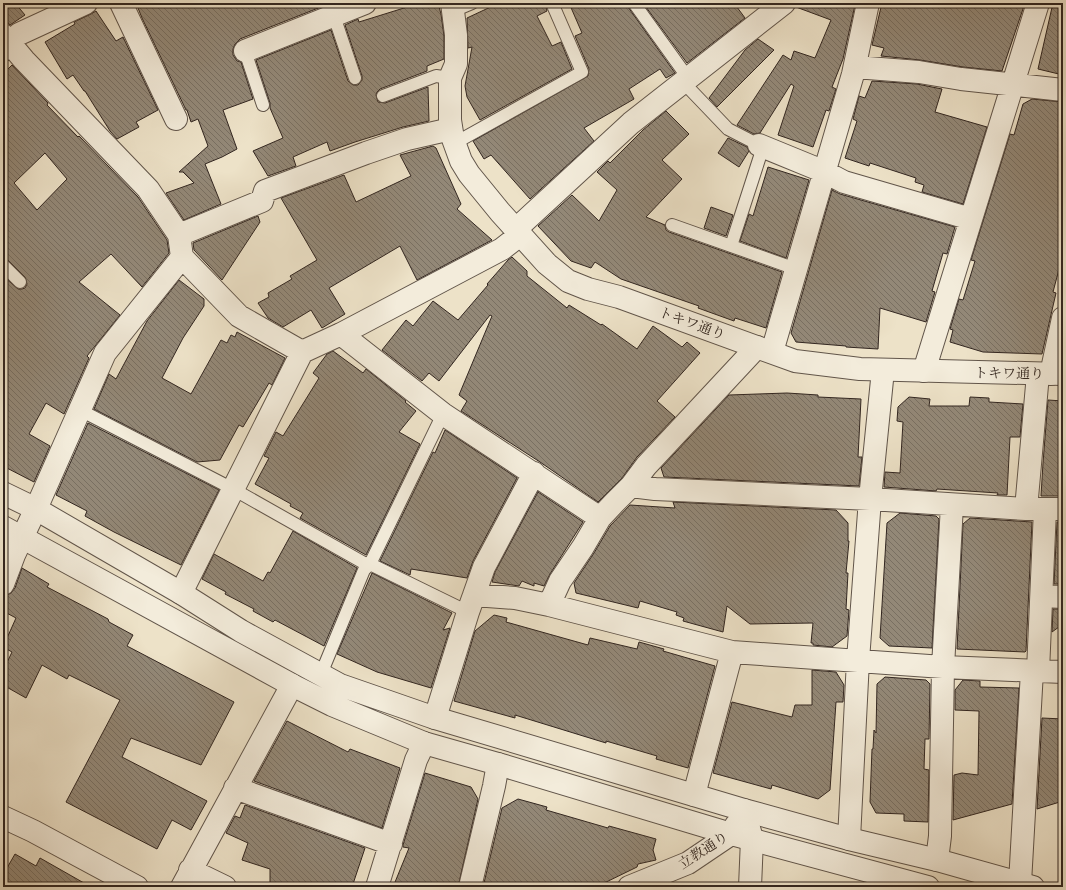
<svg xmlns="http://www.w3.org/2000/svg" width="1066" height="890" viewBox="0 0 1066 890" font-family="'EB Garamond','Noto Serif JP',serif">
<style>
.building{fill:url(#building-back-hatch);stroke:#322620;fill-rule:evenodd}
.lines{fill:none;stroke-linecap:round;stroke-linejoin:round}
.service-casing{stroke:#61554a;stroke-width:14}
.minor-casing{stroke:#61554a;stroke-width:24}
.tertiary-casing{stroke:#61554a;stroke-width:24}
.service{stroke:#f3ecdb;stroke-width:12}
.minor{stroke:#f3ecdb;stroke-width:22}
.tertiary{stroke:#f3ecdb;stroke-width:22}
.labels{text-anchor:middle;stroke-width:3;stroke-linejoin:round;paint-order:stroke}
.street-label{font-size:14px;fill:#322620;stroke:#f3ecdb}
</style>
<defs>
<pattern id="building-back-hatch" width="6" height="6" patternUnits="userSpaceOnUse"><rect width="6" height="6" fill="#938877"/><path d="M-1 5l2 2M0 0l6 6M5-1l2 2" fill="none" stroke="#796f61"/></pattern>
</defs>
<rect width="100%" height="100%" fill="#ede2c8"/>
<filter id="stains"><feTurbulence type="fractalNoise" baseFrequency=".005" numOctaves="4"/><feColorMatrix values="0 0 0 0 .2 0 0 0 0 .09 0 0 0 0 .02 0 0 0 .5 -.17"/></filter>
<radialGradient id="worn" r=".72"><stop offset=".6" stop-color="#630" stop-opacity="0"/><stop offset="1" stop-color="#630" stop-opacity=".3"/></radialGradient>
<path class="building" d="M10,3h5l10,12 -15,10 -7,-8v-9z
M136,3h195l-91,36 -5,5 -2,5v6l4,6 4,1 12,37 -30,11 14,39 -15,8 -17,7 16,40 -37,16 -18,-27 28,-10 -11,-11h-4l29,-26 -10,-27 -7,3 -4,-12h-1l-44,-92z
M420,3h18l3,11 3,22v23l-17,7v5l-47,18 -3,3 -1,3 2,7 7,1 43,-16 1,34 -26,6 -48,15 -25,9 -3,-9 -34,15 3,9 -28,10 -15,-25 30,-13 -13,-30v-5l-14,-43 75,-30 17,51 5,4h5l4,-5v-4l-17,-51 13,-6 1,3z
M499,3h46l2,8 -10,5 15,30 9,-4 11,27 -92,51 -13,-23 -2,-11 7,-39 -4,1 -1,-30z
M569,3h58l1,4 47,66 -9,5 -6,-9 -31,20 5,10 -50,29 10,13 -64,58 -39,-44 -7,4 -11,-18 115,-65 1,-7 -14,-33 7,-3z
M643,3h91l11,15 -58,45z
M796,3h54l5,2 -12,54 -11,28 4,2 -7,22 -3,-1 -13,37 -35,-12 16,-49 -3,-2 -31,49 -6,1 -17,-9 46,-70 8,5 3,-9 21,7 16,-38 -35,-13z
M882,3h143l-23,68 -39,-4 -43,-7 -39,-4 3,-8 -12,-3z
M1053,3h10v72l-25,-6z
M96,11l20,30 7,-4 35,73 -22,12 3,5 -22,12 -7,-8 -25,-40h-1l-11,-16 -6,4 -22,-37 30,-18 -1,-2 17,-8z
M758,39l16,11 -57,57 -8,-9 36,-48z
M12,65l36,38 -1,2 31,32 1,-1 59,61 29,43 2,13 -27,34 -31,-33 -32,28 41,33 -33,41 2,2 -25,56 -18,-11 -17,31 21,12 -16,36 -31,-16v-190l15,13h4l3,-1 2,-4 -2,-7 -17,-17 -5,-2v-184zM45,153l22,26 -30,31 -23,-27z
M872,81l45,3 25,5 -7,23 52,15 -24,77 -41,-12 2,-7 -9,-3 1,-4 -46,-15 -1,3 -24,-8 12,-37 -4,-2 6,-23 6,2z
M1032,99l31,3v152l-10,38 3,1 -14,61 -59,-2 -33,-10 3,-12 -3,-1 9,-30 4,1 12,-39 -4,-1 39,-126 4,1 9,-31z
M666,111l23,23 -27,26 20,19 -36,38 19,8 1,5 3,2 113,40 -16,56 -31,-10 -1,3 -36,-13 1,-2 -78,-27 -26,-17 -4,6 -20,-7 -33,-35 34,-31 27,26 18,-31 -20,-18 11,-11 2,2 33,-33z
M728,138l19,9 2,4 -10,16 -21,-14z
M433,146l3,2 25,56 -4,5 35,31 -75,40 -17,-34 -71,42 16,26 -23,14 -11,-18 -28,17 -15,-9 -10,-15 11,-6 -1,-4 24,-14 -2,-3 27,-16 -36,-62 63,-23 12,27 55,-26 -11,-21z
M768,167l41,13 -23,78 -46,-17 9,-27 4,2z
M832,190l8,4 115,33 -8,27 -4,-1 -11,38 3,1 -9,30 -46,-14 -2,41 -32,-2v-1l-50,-4 -5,-9z
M711,207l22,8 -7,21 -22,-8z
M258,216l2,6 -38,58 -28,-30 -1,-7z
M512,257l15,14v5l40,32 2,-3 32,20 1,-1 35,25 16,-23 29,21 5,-5 13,11 -43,48 18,16 -38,40 -15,21 -24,24 -58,-40 -79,-51 6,-10 -8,-6 33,-79 -2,-1 -51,66 -10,-8 -7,8 -40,-31 24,-30 7,6 20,-25 25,19 30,-35 -1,-1 21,-24z
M179,280l25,19v7l-21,32 -21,40 29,16 30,-54 6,3 4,-8 4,2 2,-5 48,26 -13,27 -3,-2 -26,44 -4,-2 -19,35 -23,2 -103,-53 15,-35 7,5 31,-58z
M333,351l30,22 3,-4 40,32 -1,1 11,9 -17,21 21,12 -54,111 -66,-37 3,-5 -13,-7 1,-2 -36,-20 14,-26 -5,-2 12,-24 7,4 36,-58 -6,-5 14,-19z
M787,393l31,2v2l43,2 -3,58h4l-3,29 -195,-9 -3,-9 68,-73z
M909,397l21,2 -1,7h40l1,-9 19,1v4l34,2 -3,33h-10l-3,58h-10l1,-2 -61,-4 -1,2 -52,-4 1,-15 15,1 3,-51 -6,-1 1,-14z
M1048,400l15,1v95h-22l2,-33z
M88,423l131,67 -38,75 -67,-33 -29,-16 2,-5 -31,-16z
M445,430l72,48 -44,83 -6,17 -56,-9 -1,6 -30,-14 53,-109 2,1z
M538,492l45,30 -33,52 -6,12 -10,-3v3l-12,-5 -3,5 -27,-4 3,-10z
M673,502l163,8 12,13v18h1l-3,32h2l-2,36 3,1 -2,26 -15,11 -19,-2v-2h-2l2,-20 -63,1 -23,-18 -4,26 -40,-11 1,-3 -8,-3 1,-3 -37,-11 -2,7 -62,-15 -2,-10 20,-30 16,-27 20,-21 45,3z
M900,513l36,3 3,3 -7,129 -43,-2 -9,-8 7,-115z
M970,518l62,4 -6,129 -1,1 -68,-3 6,-125z
M1057,522h6v62h-9z
M293,531l64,37 -33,78 -49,-26 -2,2 -20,-11 1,-2 -29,-15 1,-2 -24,-13 12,-25 49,27 5,-9 2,1z
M22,568l27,16 -2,3 61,32 1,3 24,13 -6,11 107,56 -33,63 -70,-27 -9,19 85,44 -16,29 -19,-10 -15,29 -91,-47 54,-102 -51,-25 -2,4 -25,-14 -16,33 -23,-13v-14l9,-19 -9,-5 13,-29 -13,-7v-6l4,-10 4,-2 4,-5z
M372,573l80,40 -9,17 7,-2 -19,60 -54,-16 -40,-18z
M1053,609h10v15l-11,8z
M494,615l13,3 -1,4 82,23 2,-7 47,11 2,-7 25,7 -1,2 52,15 -27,102 -32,-9 1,-3 -51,-15v2l-91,-28v3l-61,-17 21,-70z
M812,670l24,2 8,13 -1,17h-7l-6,88 -12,9 -46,-14 -1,4 -58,-16 19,-71 60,15 3,-12h17z
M885,677l41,3 4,4 -1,55h-4l-1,30 5,1 -1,52 -24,-1v-7l-28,-1 -6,-11 2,-53h1l1,-19 2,3 1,-49z
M963,680l17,1v6l39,1 -7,116 -59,16 1,-45 8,-2 16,2 1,-64 -24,-1v-20z
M1042,718l21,1v82l-26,8z
M287,721l61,31 2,-3 50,19 -18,60 -128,-47z
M425,773l46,14 7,12 -20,88h-65l16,-39 -6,-1v-2z
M518,799l29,8 -1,3 62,18 1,-2 47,13 -3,11 3,10 -18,4 -1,3 -41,20h-113l19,-79z
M245,805l120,43 -13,39h-82v-18l-28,-9 6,-17 -22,-10 9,-17 5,2z
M15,854l21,12 4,-8 51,29h-88v-12z"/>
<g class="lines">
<defs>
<path id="service" d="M634,3l54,75
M453,11l19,-8
M334,16l21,62
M245,51l18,54
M683,82l45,47 31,16
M383,96l53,-20 14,2
M455,143l127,-71 -30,-69
M672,225l124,44
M731,246l32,-99
M3,265l17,17
M80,410l153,79 131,74 6,1 98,48
M321,674l43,-104 6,-6 73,-150"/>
<path id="minor" d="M121,3l55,116
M3,35l21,25 124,129 31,46 3,22 57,59 63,36
M3,50l16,-16 67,-31
M245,51l120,-48
M855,67l64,5 42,7 102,11
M450,78l6,-14v-29l-4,-32
M759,145l66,27 19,10 127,37
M515,230l116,-107 153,-120
M179,235l83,-34 3,-10 101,-38 41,-14 44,-10
M341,334l102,80 157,104
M772,352l81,-278 15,-71
M924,371l114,-368
M1051,374l12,-56
M631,486l15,-20 111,-119
M1026,509l12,-135
M3,584l11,-29 25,-53 66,-149 77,-96
M181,593l121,-241 39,-18 161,-85 18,-14
M474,595l41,3 34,7 183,47 211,15 120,5
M1042,596l21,1
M549,605l11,-24 23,-34 17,-29 14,-15 17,-17 24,3 215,10 156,10h37
M1038,671l7,-162
M435,718l33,-106 16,-45 50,-94
M235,788l156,56
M694,795l38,-143
M744,810l8,29 -2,48
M3,817l30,14 104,56
M849,839l9,-179 12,-161 13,-129
M937,860l3,-24 3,-169 9,-162
M190,870l35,17
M1020,883l12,-212
M182,887l110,-202
M377,887l39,-127 8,-17
M470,887l24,-101 4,-22"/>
<path id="tertiary" d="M450,78v42l3,19 8,22 8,13 31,38 47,52 21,17 20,8 31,8 176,64 65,8 203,5
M3,493l33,16 145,84 60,38 99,54 95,33 309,92 105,29 88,21 96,27
M3,527l289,158 40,20 92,38 74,21 233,70 197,53
M629,887l59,-24 43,-29 5,-9"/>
</defs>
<use href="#service" class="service-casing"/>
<use href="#minor" class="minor-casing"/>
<use href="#tertiary" class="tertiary-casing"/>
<use href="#service" class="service"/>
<use href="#minor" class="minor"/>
<use href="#tertiary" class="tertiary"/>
</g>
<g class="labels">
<g class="street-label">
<text transform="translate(692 323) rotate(20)" y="5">トキワ通り</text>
<text transform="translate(1009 373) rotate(1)" y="5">トキワ通り</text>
<text transform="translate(703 850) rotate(-33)" y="5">立教通り</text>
</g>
</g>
<rect width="1066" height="890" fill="none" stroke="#ede2c8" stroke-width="16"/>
<rect x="4" y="4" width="1058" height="882" fill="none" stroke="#322620" stroke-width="2"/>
<rect x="8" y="8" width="1050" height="874" fill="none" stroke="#322620"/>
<rect width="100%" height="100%" filter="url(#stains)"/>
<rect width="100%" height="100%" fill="url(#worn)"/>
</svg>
